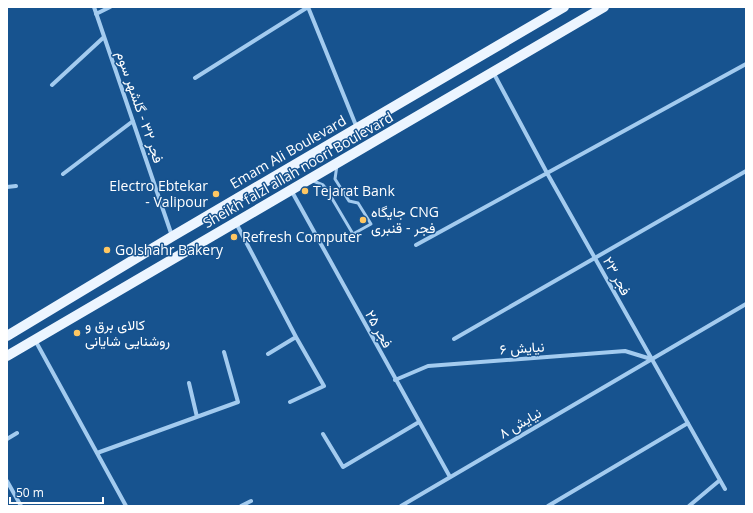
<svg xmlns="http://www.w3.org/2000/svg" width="753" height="513" viewBox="0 0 753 513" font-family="'Open Sans',Vazirmatn,sans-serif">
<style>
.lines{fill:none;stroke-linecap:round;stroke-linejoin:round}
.lane{stroke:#a3cbef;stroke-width:3}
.street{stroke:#a3cbef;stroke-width:4}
.primary{stroke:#ecf5ff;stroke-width:10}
.poi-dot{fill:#ffc762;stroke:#17538f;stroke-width:1.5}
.labels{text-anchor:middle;stroke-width:3;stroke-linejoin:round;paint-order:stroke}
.street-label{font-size:14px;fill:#fff;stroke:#17538f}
.poi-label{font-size:14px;fill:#fff;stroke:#17538f;text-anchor:start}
</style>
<rect width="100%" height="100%" fill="#17538f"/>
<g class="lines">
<path class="lane" d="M311,180l12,5 4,5 26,44 18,-10 -13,-21 -9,-2 -14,-22 2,-14"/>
<path class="street" d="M94,7l78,229
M308,7l49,121
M96,14l14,-7
M493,72l54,101 178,316
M195,78l113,-71
M52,85l52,-48
M63,174l70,-53
M7,187l9,-1
M291,190l159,287
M236,223l60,114 -28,17
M416,245l330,-181
M454,339l292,-168
M35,340l91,166
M395,380l33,-14 197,-15 26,8
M189,383l8,34
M290,402l34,-16 -28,-49
M323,434l20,33 76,-45
M7,439l10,-6
M97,453l141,-51 -14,-50
M7,481l14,25
M241,506l10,-5
M401,506l345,-202
M548,506l140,-83
M689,506l31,-26"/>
<path class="primary" d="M7,336l166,-100 391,-229
M7,356l597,-349"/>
</g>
<g class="poi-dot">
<circle cx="305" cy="191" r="4"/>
<circle cx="216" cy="194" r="4"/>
<circle cx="363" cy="220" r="4"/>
<circle cx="234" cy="237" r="4"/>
<circle cx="107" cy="250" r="4"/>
<circle cx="77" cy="333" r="4"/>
</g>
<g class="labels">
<g class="street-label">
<text transform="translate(140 107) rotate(71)" y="5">فجر ۳۲ - گلشهر سوم</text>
<text transform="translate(288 152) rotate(-30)" y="5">Emam Ali Boulevard</text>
<text transform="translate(298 170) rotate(-30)" y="5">Sheikh falzl allah noori Boulevard</text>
<text transform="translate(617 276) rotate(61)" y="5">فجر ۲۳</text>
<text transform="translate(379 329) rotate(61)" y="5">فجر ۲۵</text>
<text transform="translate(522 348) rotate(-4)" y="5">نیایش ۶</text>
<text transform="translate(520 423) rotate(-30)" y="5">نیایش ۸</text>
</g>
<g class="poi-label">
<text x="208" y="191" text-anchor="end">Electro Ebtekar<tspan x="208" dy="16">- Valipour</tspan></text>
<text x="313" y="196">Tejarat Bank</text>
<text x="371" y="217">جایگاه CNG<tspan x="371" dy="16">فجر - قنبری</tspan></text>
<text x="242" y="242">Refresh Computer</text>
<text x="115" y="255">Golshahr Bakery</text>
<text x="85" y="330">کالای برق و<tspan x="85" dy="16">روشنایی شایانی</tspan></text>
</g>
</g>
<rect width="753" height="513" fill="none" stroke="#ffffff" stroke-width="16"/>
<path d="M10 497v6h93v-6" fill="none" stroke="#ffffff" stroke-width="2"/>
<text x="16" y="497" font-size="12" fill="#ffffff" stroke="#17538f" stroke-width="3" paint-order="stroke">50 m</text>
</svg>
